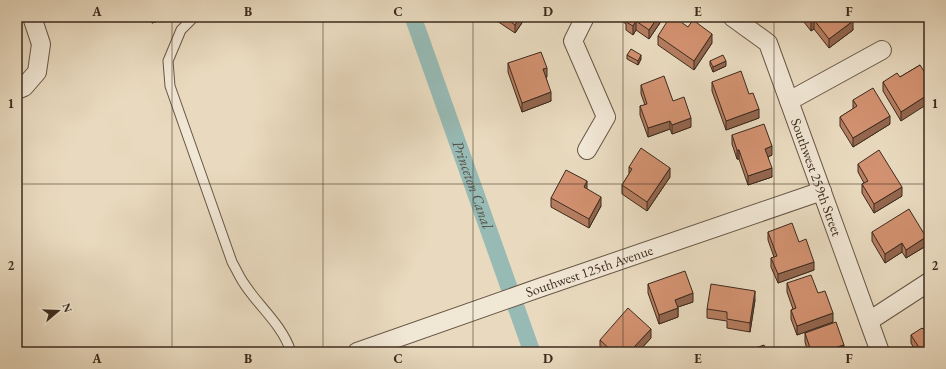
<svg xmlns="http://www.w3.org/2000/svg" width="946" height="369" viewBox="0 0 946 369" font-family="'EB Garamond',serif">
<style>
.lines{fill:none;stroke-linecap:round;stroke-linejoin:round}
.canal{stroke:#97bab5;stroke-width:17}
.service-casing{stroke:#685746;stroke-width:11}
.minor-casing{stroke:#685746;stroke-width:20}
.service{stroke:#f1e7d5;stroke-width:9}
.minor{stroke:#f1e7d5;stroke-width:18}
.wall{fill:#b57d60;stroke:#3d2b1e}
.shaded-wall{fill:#93664e;stroke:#3d2b1e}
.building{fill:#d29170;stroke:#3d2b1e}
.grid{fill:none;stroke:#3d2b1e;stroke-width:1;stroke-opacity:0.55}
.labels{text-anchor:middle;stroke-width:3.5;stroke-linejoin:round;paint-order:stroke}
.street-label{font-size:14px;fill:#3d2b1e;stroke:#f1e7d5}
.water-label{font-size:15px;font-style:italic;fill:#544f44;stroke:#f1e7d5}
.neatline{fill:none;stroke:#3d2b1e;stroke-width:1.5}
.grid-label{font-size:13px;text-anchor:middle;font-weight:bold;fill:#3d2b1e}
</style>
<rect width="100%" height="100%" fill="#e9dabf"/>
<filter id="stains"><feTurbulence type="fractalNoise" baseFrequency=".005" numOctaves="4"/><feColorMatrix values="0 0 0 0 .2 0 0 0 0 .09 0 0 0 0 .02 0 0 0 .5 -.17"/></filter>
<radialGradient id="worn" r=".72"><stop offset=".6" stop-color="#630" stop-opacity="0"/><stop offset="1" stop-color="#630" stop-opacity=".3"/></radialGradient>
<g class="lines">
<path class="canal" id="s1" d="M413,17l119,335"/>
<defs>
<path id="service" d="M194,17l-13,13 -13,31 2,25 62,176c4,7 7,14 11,20 15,24 39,42 48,70"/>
<g id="minor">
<path d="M585,17l-12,24 33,76 -19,33"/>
<path id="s2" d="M732,17l36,26 112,309"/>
<path d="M17,90l7,-3 13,-15 4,-28 -9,-27"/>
<path d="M789,101l93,-51"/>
<path d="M869,321l60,-39"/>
<path id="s3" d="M357,352l185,-65 280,-96"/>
</g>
</defs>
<use href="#service" class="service-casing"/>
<use href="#minor" class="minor-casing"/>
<use href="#service" class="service"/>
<use href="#minor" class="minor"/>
</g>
<path class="wall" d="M150,17h17v1l-15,5z
M494,17h32l-11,16 -21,-14z
M527,17h8l-2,4z
M616,17h48l-15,22 -13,-9 -3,5 -7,-5v-6z
M800,17h50l3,13 -24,18 -15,-19 -3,2z
M658,36l54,7 -18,27 -36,-25z
M627,55l14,4 -3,6 -11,-6z
M710,61l16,5 -13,6 -3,-7z
M508,63l39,14h-1l5,24 -29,11 -14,-40z
M920,65l-19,56 -18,-30v-9l17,-5z
M712,82l37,12 10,24 -33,12 -14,-39z
M641,85l32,16 18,26 -19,7 -2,-5 -22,8 -8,-22v-9l5,-1 -4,-11z
M853,100l37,24 -37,23 -13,-21v-9l13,-8z
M732,135l40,20 -4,2 4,20 -24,8 -9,-26h-2l-5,-15z
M858,164l44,32 -28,17 -12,-20v-9l2,-1 -6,-11z
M629,167l41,10 -23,34 -25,-17v-9l7,-11z
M587,189l14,17 -12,22 -38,-21v-9z
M929,207v19l-4,-7v-9z
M768,232l31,10 15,28 -36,13 -7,-16v-9l3,-1 -6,-17z
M872,232l54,14 -20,12 -4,-6 -17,11 -13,-22z
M787,283l31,10 15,29 -36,13 -6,-16v-9l2,-1 -6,-17z
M648,284l45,18 -15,5v10l-19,7 -11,-31z
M755,300l-5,32 -23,-4v-7l-20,-3v-9z
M923,329l6,23h-13l-5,-9v-8z
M805,333l39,19 -37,-3 -2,-7z
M651,338l-13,14h-35l-3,-3v-9z"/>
<path class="shaded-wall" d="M152,17h15v1l-15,5z
M520,17h6l-11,16v-8z
M533,17h2l-2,4z
M658,17h6l-15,22v-9z
M814,20v9l-3,2v-9z
M636,21v9l-3,5v-9z
M853,21v9l-24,18v-9z
M712,34v9l-18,27v-9z
M641,55v4l-3,6v-4z
M726,61v5l-13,6v-5z
M547,68v9l-4,1v-9z
M551,92v9l-29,11v-9z
M929,94v9l-28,18v-9z
M759,109v9l-33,12v-9z
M890,116v8l-37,23v-9z
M691,118v9l-19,7v-9z
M670,121v8l-22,8v-9z
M772,146v9l-7,3v-9z
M737,150h2v9h-2z
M670,168v9l-23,34v-9z
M772,168v9l-24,8v-9z
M587,181v9l-3,-3z
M902,187v9l-28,17v-9z
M601,197v9l-12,22v-9z
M926,237v9l-20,12v-8z
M902,243v9l-17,11v-9z
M814,262v8l-36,13v-9z
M755,291v9l-5,32v-9z
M693,293v9l-18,6v-8z
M678,308v9l-19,7v-9z
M833,313v9l-36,13v-9z
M651,329v9l-13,14h-4v-5z
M844,345v7h-7v-5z"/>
<path class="building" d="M504,17h16l-5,8z
M629,17h29l-9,13 -13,-9 -3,5 -7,-4z
M670,17h4l14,10 5,-7 19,14 -18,27 -36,-25z
M807,17h43l3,4 -24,18 -15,-19 -3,2z
M631,49l10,6 -3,6 -11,-6z
M541,52l6,16 -4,1 8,23 -29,11 -14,-40z
M723,55l3,6 -13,6 -3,-6z
M920,65l9,14v15l-28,18 -18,-30 14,-9 3,4z
M741,71l8,23 4,-1 6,16 -33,12 -14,-39z
M664,76l9,25 11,-4 7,21 -19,7 -2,-4 -22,7 -8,-22 7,-2 -6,-19z
M873,88l17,28 -37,22 -13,-21 17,-11 -4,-6z
M764,124l8,22 -7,3 7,19 -24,8 -9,-26h-2l-5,-15z
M641,148l29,20 -23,34 -25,-17 10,-16 -3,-2z
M879,150l23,37 -28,17 -12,-20 6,-3 -10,-17z
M566,170l21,11 -3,6 17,10 -12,22 -38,-21z
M929,207v10l-4,-7z
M909,209l17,28 -20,13 -4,-7 -17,11 -13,-22z
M792,223l7,19 7,-3 8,23 -36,12 -7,-16 6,-2 -9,-24z
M685,271l8,22 -18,7 3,8 -19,7 -11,-31z
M811,275l7,18 7,-2 8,22 -36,13 -6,-16 5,-2 -9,-25z
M711,284l44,7 -5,32 -23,-4v-7l-20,-3z
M628,308l23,21 -17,18 3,3 -2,2h-22l-13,-12z
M836,322l8,23 -7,2 2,5h-39l10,-4 -5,-15z
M929,326v26h-7l-11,-17 11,-7 1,1z
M764,345l3,7h-20v-1z"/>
<path class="grid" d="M172,17v335M323,17v335M473,17v335M623,17v335M774,17v335M17,184h912"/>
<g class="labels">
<g class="street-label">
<text dy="5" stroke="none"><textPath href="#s2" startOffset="187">Southwest 259th Street</textPath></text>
<text dy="5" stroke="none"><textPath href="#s3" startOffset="246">Southwest 125th Avenue</textPath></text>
</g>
<g class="water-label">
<text dy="5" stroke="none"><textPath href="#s1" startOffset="178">Princeton Canal</textPath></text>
</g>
</g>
<rect width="946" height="369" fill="none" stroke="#e9dabf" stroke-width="44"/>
<g transform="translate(58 311) rotate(71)" stroke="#f1e7d5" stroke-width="3" paint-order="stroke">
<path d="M0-3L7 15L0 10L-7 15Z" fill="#3d2b1e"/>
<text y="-6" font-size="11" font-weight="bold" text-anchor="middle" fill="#3d2b1e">N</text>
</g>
<rect x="22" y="22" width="902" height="325" class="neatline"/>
<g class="grid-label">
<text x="97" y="16">A</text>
<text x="248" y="16">B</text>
<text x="398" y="16">C</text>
<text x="548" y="16">D</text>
<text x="698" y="16">E</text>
<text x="849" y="16">F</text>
<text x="11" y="108">1</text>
<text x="935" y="108">1</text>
<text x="11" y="270">2</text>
<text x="935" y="270">2</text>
<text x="97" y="363">A</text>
<text x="248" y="363">B</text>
<text x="398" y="363">C</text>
<text x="548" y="363">D</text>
<text x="698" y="363">E</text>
<text x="849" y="363">F</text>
</g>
<rect width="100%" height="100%" filter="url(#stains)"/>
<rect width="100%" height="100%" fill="url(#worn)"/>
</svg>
